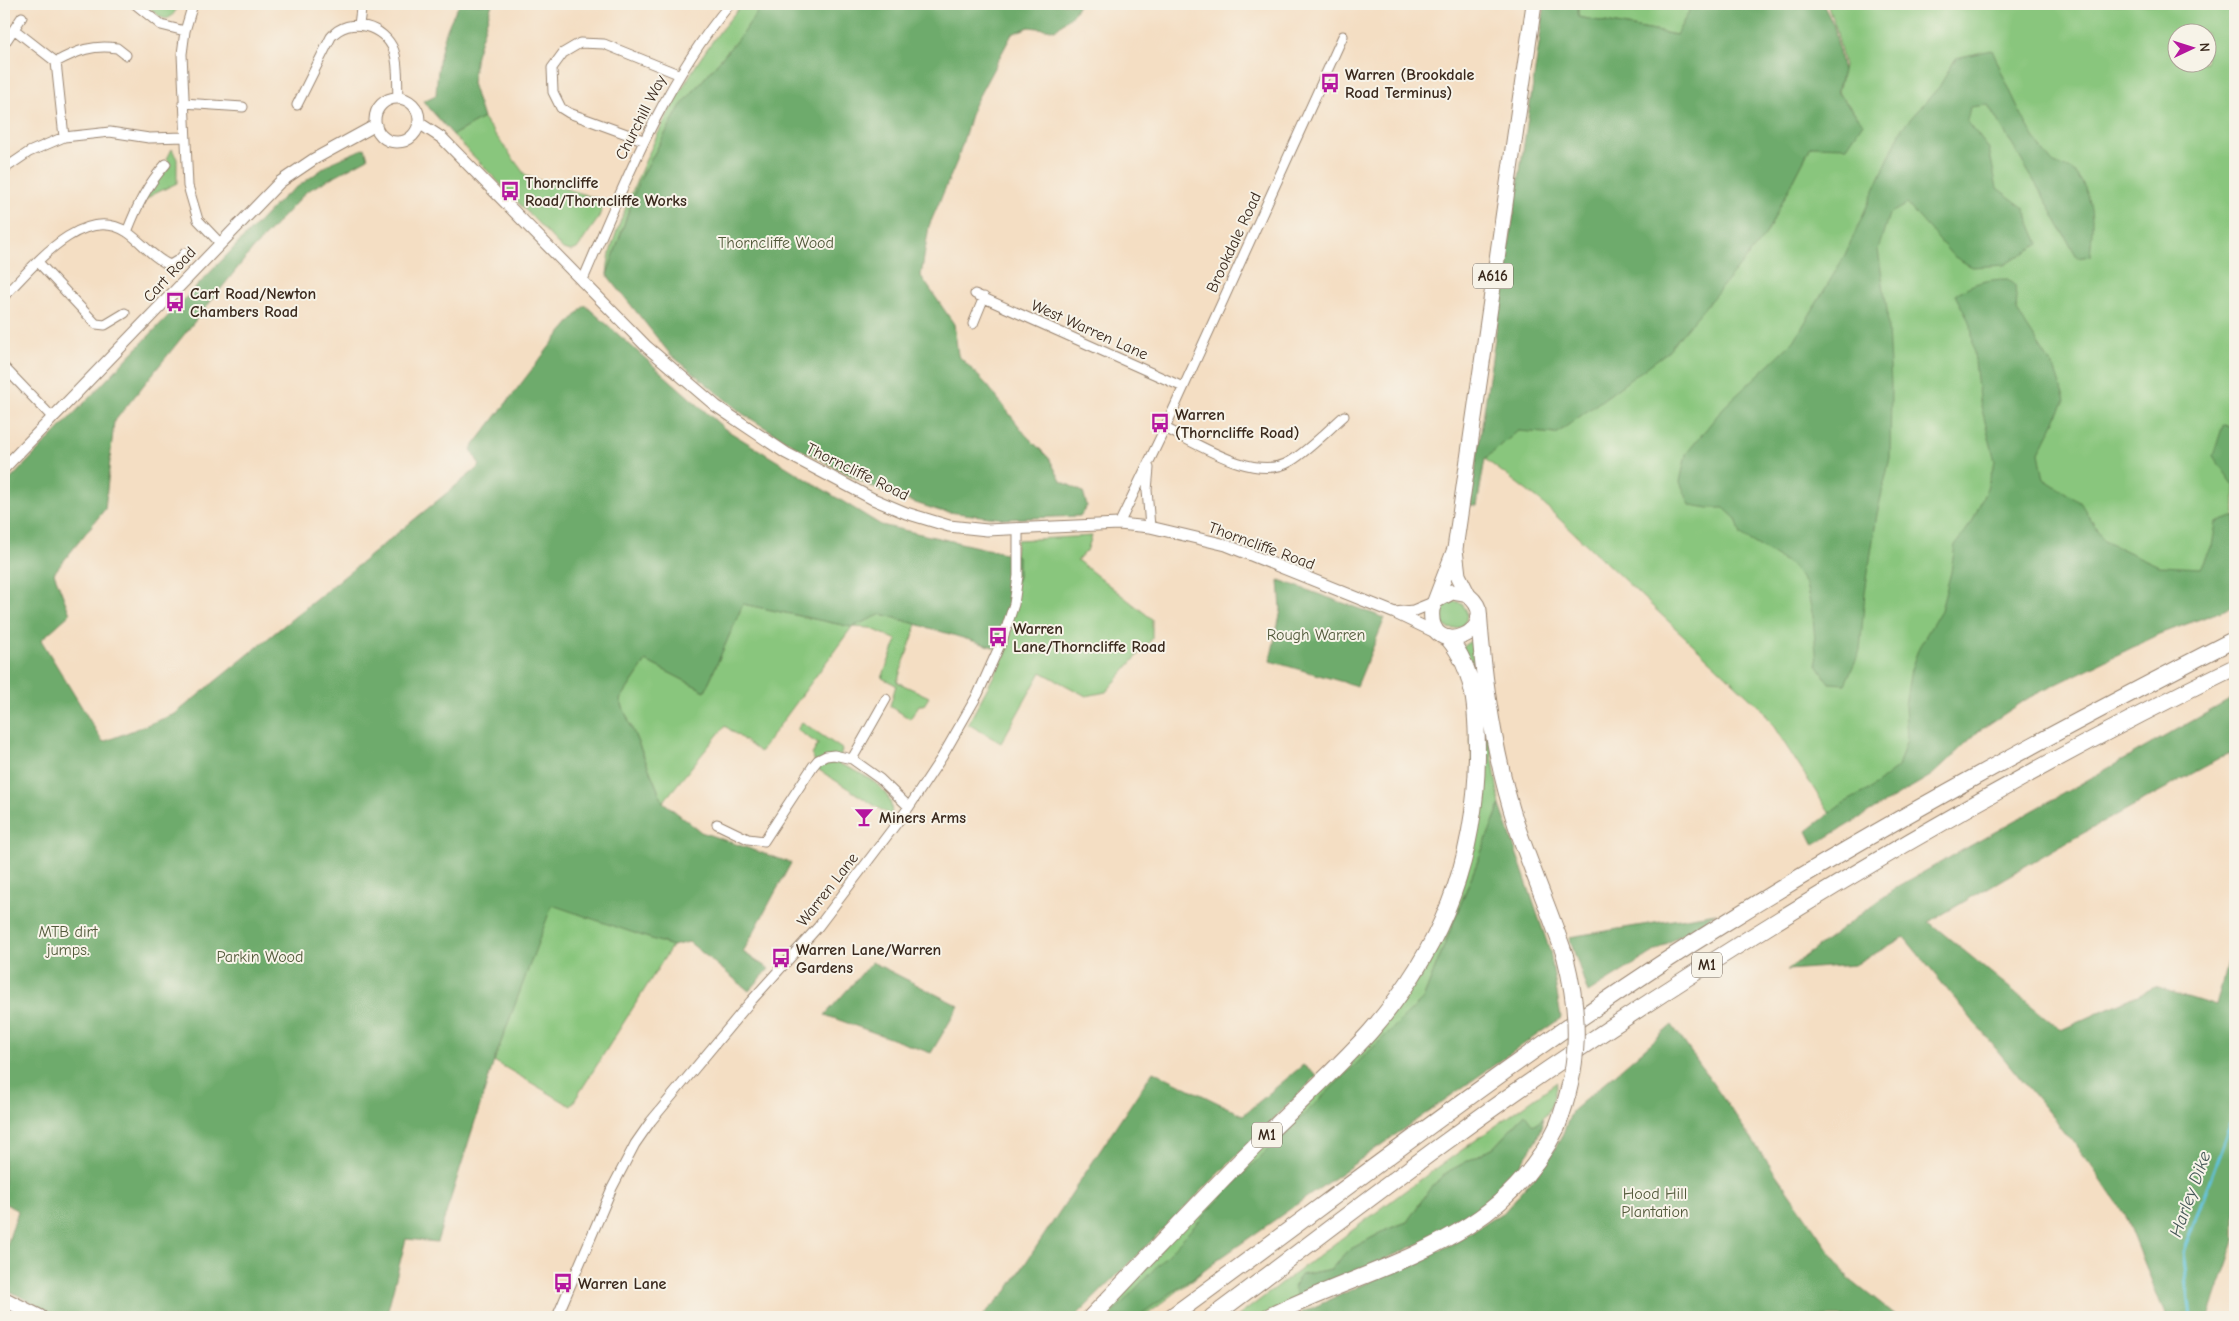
<svg xmlns="http://www.w3.org/2000/svg" width="2239" height="1321" viewBox="0 0 2239 1321" font-family="'Comic Neue',sans-serif">
<style>
.green{fill:#89c67d;stroke:#62784e;fill-rule:evenodd}
.forest{fill:#6eab6c;stroke:#546a45}
.lines{fill:none;stroke-linecap:round;stroke-linejoin:round}
.stream{stroke:#60c3de;stroke-width:3}
.minor-casing{stroke:#988470;stroke-width:11}
.tertiary-casing{stroke:#988470;stroke-width:13}
.primary-casing{stroke:#988470;stroke-width:16}
.trunk-casing{stroke:#988470;stroke-width:17}
.motorway-casing{stroke:#988470;stroke-width:18}
.minor{stroke:#fff;stroke-width:9}
.tertiary{stroke:#fff;stroke-width:11}
.primary{stroke:#fff;stroke-width:14}
.trunk{stroke:#fff;stroke-width:15}
.motorway{stroke:#fff;stroke-width:16}
.motorway-bridge-casing{stroke:#988470;stroke-width:18;stroke-linecap:butt}
.motorway-bridge{stroke:#fff;stroke-width:16}
.labels{text-anchor:middle;stroke-width:4;stroke-linejoin:round;paint-order:stroke}
.shield{fill:#f7f3e8;stroke:#73665b;stroke-width:1}
.shield-label{font-size:15px;font-weight:bold;fill:#3b2a1e}
.poi-label{font-size:16px;font-weight:bold;fill:#3b2a1e;stroke:#f7f3e8;text-anchor:start}
.street-label{font-size:16px;fill:#3b2a1e;stroke:#f7f3e8}
.park-label{font-size:16px;fill:#52593a;stroke:#f7f3e8}
.water-label{font-size:18px;font-style:italic;fill:#465858;stroke:#f7f3e8}
</style>
<rect width="100%" height="100%" fill="#f7f3e8"/>
<filter id="ink" filterUnits="userSpaceOnUse"><feTurbulence type="fractalNoise" baseFrequency=".02" numOctaves="2"/><feDisplacementMap in="SourceGraphic" scale="10" xChannelSelector="R" yChannelSelector="G"/><feConvolveMatrix kernelMatrix="1 2 1 2 8 2 1 2 1" color-interpolation-filters="sRGB"/></filter>
<filter id="wash" filterUnits="userSpaceOnUse"><feTurbulence type="fractalNoise" baseFrequency=".0096" numOctaves="4" result="noise"/><feDisplacementMap in="SourceGraphic" scale="20" xChannelSelector="R" yChannelSelector="G"/><feGaussianBlur stdDeviation="1.12" result="paint"/><feColorMatrix in="noise" values="0 0 0 0 0 0 0 0 0 0 0 0 0 0 0 0 0 1.4 0 .05"/><feComposite in="paint" operator="in"/></filter>
<g filter="url(#wash)">
<rect width="100%" height="100%" fill="#f4dec3"/>
<path class="green" d="M146,4h33c-11,25 -19,13 -33,0z
M743,4h20l-21,30 -62,73 -42,76 -31,92c1,-25 12,-50 21,-73 28,-70 64,-143 115,-198z
M1578,4h115l-16,31 -99,-18z
M1827,4h408v578l-223,97 -178,141 -71,-110 -224,-210 -54,-41 33,-29 38,4 209,-198 46,-90 52,-23 -25,-31 6,-26 -8,-38zM2176,32h30v30h-30z
M483,118l43,58 79,25 -7,18 -21,30 -6,2 -8,-2 -110,-114z
M172,149l5,10v24l-25,12 -9,7 7,-13 21,-24 -4,-6z
M1092,536l-5,15 -10,9 75,59v20l-46,53 -20,4 -45,-24 -40,71 -33,-19 38,-71 -6,-4 17,-109z
M1439 615a14 14 0 1 1 28 0a14 14 0 1 1-28 0Z
M743,604l109,23 29,-13 36,10 -20,58 32,15 -5,8h-5l-9,14 -20,-13 6,-21 -14,-7 15,-38 -27,-12 -18,-1 -92,125 -35,-26 -62,76 -43,-102 26,-39 59,30z
M1474,639l26,166 -77,194 -313,318h-13l325,-342 17,-29 17,-39 22,-79 -15,-182z
M802,722l40,27 -3,15c21,7 58,26 52,52l-72,-46 -7,-15 6,-11 -21,-14z
M552,904l120,42 -101,160 -77,-45z
M1557,1082c-4,19 -6,34 -24,44l-9,-11 -30,32 -45,24 -18,16 -24,35 -19,7 -39,21 -18,19 -30,6 -2,23 -38,19h-24l165,-124z
M1222,1257l-78,60h-7z"/>
<path class="forest" d="M460,4h32l-16,51 -4,28 11,35 -30,17 -30,-34 13,-6c2,-32 5,-63 24,-91z
M763,4h316l-5,9 -19,17 -26,-3 -17,7 -38,71 -17,56 -28,65 -8,50 33,48 4,31 30,31 37,48 24,24 12,23 22,11 4,14 -7,10 -75,3 -65,-8 -58,-19 -82,-43 -57,-35 -73,-60 -63,-79 31,-92 42,-76 62,-73z
M1545,4h33v13l98,18 17,-31h130l11,22 9,45 -6,21 26,31 -16,24 -36,-1 -46,90 -99,117 -110,81 -38,-3 -33,28 -8,47 -7,-1z
M1992,50c16,36 34,81 59,111 5,7 18,5 23,11 22,23 19,55 16,84l-13,2 -31,-57 -58,-96 -18,2 -3,14 22,28 8,39 27,20 15,36 -35,21 -32,2 -19,-11 -46,-52 -18,10 -11,36 9,60 4,75 -1,73 -13,56 -12,78 -5,59 -15,33 -16,-1 -12,-18 -4,-48 -7,-32 -14,-19 -51,-31 -5,-16 -12,-11h-15l-19,-3 -10,-23 6,-28 38,-47 70,-66 50,-84 58,-129 37,-41 17,-29z
M365,148l3,10 -61,33 -55,59 -138,172 -9,87 -51,64 16,41 -29,26 62,102 72,-28 305,-248 -9,-17 82,-107 32,-37 140,124 156,96 137,31v20l-18,73 -118,-35 -30,13 -109,-23 -38,87 -59,-30 -26,39 43,102 38,30 90,31 -48,89 26,17 -20,22 -60,-49 -17,4 -120,-41 -58,156 -57,181 -31,-3 -20,78h-327l-55,-29v-34l14,-43 -14,-8v-717l278,-288 50,-36z
M2008,279l7,7 2,25 38,59 10,30 -26,53 5,26 36,23 24,39 55,25 42,2 11,-22 4,-23 19,-7v90l-75,28 -130,63 -50,33 -48,45 -118,70 -7,-14 35,-27 28,-15 28,-22 9,-28 -2,-33 6,-37 8,-22 22,-37 10,-38 4,-27 17,-23 15,-34 8,-27 -16,-63 -8,-73 -16,-30c16,-12 33,-16 53,-16z
M2223,425l12,2v60l-22,-31z
M1279,580l106,38 -28,68 -87,-25 11,-51z
M2235,697v79l-5,-23 -172,94 -129,75 132,108 94,-43 61,19 19,-74v309l-26,76h-43l-41,-103 -35,-51 -186,-226 -49,28 -68,5 110,-83z
M1500,805l50,146 11,67 -424,299h-28l137,-146 177,-172z
M1716,913l-128,80 -19,-56z
M872,962l87,44 -28,47 -106,-38z
M1672,1025l177,254 48,38h-605l156,-71 57,-35 40,-47 16,-26 11,-27z
M1303,1065l14,11 -242,241h-94l26,-26 146,-220 90,44z
M1525,1114l8,11 11,-6 -8,22 -18,27 -42,45 -29,18 -148,67 -6,-11 8,-12 30,-6 18,-19 39,-21 19,-7 24,-35 18,-16 45,-24z"/>
<g class="lines">
<path class="stream" d="M2191,1317l-8,-65 52,-140"/>
</g>
</g>
<g filter="url(#ink)">
<g class="lines">
<defs>
<path id="minor" d="M135,4l26,21 24,6
M193,4l-8,27 -3,23 6,132 10,34 22,23
M359,25l2,-16 4,-5
M15,30l41,32 8,75
M4,44l18,-27
M56,62c20,-11 38,-18 61,-14l9,7
M183,103l60,4
M297,105l34,-68c18,-22 54,-11 63,14 5,14 3,32 4,47
M643,140l-74,-27 -8,-5 -8,-16 -1,-24 11,-15 17,-10 24,1 74,30
M4,169l25,-17 35,-15 46,-5 39,6 36,-1
M127,232c10,-26 20,-47 39,-68
M38,262l58,62 9,1 20,-12
M582,282c42,-97 79,-195 148,-278
M975,294l208,93
M4,296c28,-28 78,-93 123,-64 14,9 27,27 43,33l10,-6 5,-6
M973,324l11,-27
M4,367l48,50
M1165,428c33,16 91,55 126,33 19,-12 36,-30 53,-45
M1149,468l-2,22 3,37
M1119,524l46,-96 178,-392
M852,759l34,-60
M717,824l31,15 16,2 49,-75 5,-6 8,-4 8,-1 18,4 28,20 29,28
M557,1317l55,-129 23,-44 16,-23 100,-120 67,-74 91,-120 33,-50 36,-63 25,-56 11,-34 4,-28v-46"/>
<path id="tertiary" d="M375 120a22 22 0 1 1 44 0a22 22 0 1 1-44 0Z
M419,123l23,15 205,209 69,59 70,47 87,46 33,14 43,13 38,4 132,-6 31,3 76,18 169,68 46,22
M4,468l276,-286 34,-23 62,-34
M1395,613l18,-2 22,-9"/>
<path id="primary" d="M4,1299l36,18"/>
<path id="trunk" d="M1455,550l3,25 10,20
M1437,600l15,-8 16,3c41,34 -42,70 -36,14l23,-60 79,-545"/>
<path id="motorway" d="M1479,617c5,69 16,141 37,207 15,44 34,88 49,132
M1091,1317c54,-56 106,-113 161,-168 39,-39 81,-76 118,-117 70,-80 106,-170 107,-276 0,-42 -1,-85 -29,-118
M1171,1317c183,-133 361,-274 554,-394 165,-103 337,-195 510,-284
M1212,1317c119,-88 236,-181 359,-263 213,-143 434,-275 664,-387
M1268,1317c107,-54 232,-71 289,-190"/>
</defs>
<use href="#minor" class="minor-casing"/>
<use href="#tertiary" class="tertiary-casing"/>
<use href="#primary" class="primary-casing"/>
<use href="#trunk" class="trunk-casing"/>
<use href="#motorway" class="motorway-casing"/>
<use href="#minor" class="minor"/>
<use href="#tertiary" class="tertiary"/>
<use href="#primary" class="primary"/>
<use href="#trunk" class="trunk"/>
<use href="#motorway" class="motorway"/>
<defs>
<path id="motorway-bridge" d="M1557,1127c23,-60 24,-109 8,-171"/>
</defs>
<use href="#motorway-bridge" class="motorway-bridge-casing"/>
<use href="#motorway-bridge" class="motorway-bridge"/>
</g>
</g>
<defs>
<symbol id="bus-bare" viewBox="-9 -9 18 18"><path d="M-5-6H5V4H4V6H2V4H-2V6H-4V4H-5ZM-3.5-4V0h7V-4ZM-3.5 1.2v1.5H-2V1.2ZM2 1.2v1.5H3.5V1.2Z" fill="#b5179e" stroke="#f7f3e8" stroke-width="2.5" paint-order="stroke"/></symbol>
<symbol id="bar-bare" viewBox="-9 -9 18 18"><path d="M-6-5H6L.8 .8V4.5H3.5V6h-7V4.5H-.8V.8Z" fill="#b5179e" stroke="#f7f3e8" stroke-width="2.5" paint-order="stroke"/></symbol>
</defs>
<g fill-rule="evenodd">
<use href="#bus-bare" x="1316" y="69" width="28" height="28"/>
<use href="#bus-bare" x="496" y="177" width="28" height="28"/>
<use href="#bus-bare" x="161" y="288" width="28" height="28"/>
<use href="#bus-bare" x="1146" y="409" width="28" height="28"/>
<use href="#bus-bare" x="984" y="623" width="28" height="28"/>
<use href="#bar-bare" x="850" y="803" width="28" height="28"/>
<use href="#bus-bare" x="767" y="944" width="28" height="28"/>
<use href="#bus-bare" x="549" y="1269" width="28" height="28"/>
</g>
<g class="labels">
<g class="shield">
<rect x="1473" y="263.5" width="40" height="25" rx="4"/>
<rect x="1692" y="952.5" width="30" height="25" rx="4"/>
<rect x="1252" y="1122.5" width="30" height="25" rx="4"/>
</g>
<g class="shield-label">
<text x="1493" y="281">A616</text>
<text x="1707" y="970">M1</text>
<text x="1267" y="1140">M1</text>
</g>
<g class="poi-label">
<text x="1345" y="80">Warren (Brookdale<tspan x="1345" dy="18">Road Terminus)</tspan></text>
<text x="525" y="188">Thorncliffe<tspan x="525" dy="18">Road/Thorncliffe Works</tspan></text>
<text x="190" y="299">Cart Road/Newton<tspan x="190" dy="18">Chambers Road</tspan></text>
<text x="1175" y="420">Warren<tspan x="1175" dy="18">(Thorncliffe Road)</tspan></text>
<text x="1013" y="634">Warren<tspan x="1013" dy="18">Lane/Thorncliffe Road</tspan></text>
<text x="879" y="823">Miners Arms</text>
<text x="796" y="955">Warren Lane/Warren<tspan x="796" dy="18">Gardens</tspan></text>
<text x="578" y="1289">Warren Lane</text>
</g>
<g class="street-label">
<text transform="translate(640 117) rotate(-63)" y="6">Churchill Way</text>
<text transform="translate(1233 242) rotate(-65)" y="6">Brookdale Road</text>
<text transform="translate(169 274) rotate(-47)" y="6">Cart Road</text>
<text transform="translate(1090 329) rotate(24)" y="6">West Warren Lane</text>
<text transform="translate(858 471) rotate(26)" y="6">Thorncliffe Road</text>
<text transform="translate(1262 545) rotate(20)" y="6">Thorncliffe Road</text>
<text transform="translate(827 889) rotate(-52)" y="6">Warren Lane</text>
</g>
<g class="park-label">
<text x="776" y="248">Thorncliffe Wood</text>
<text x="1316" y="640">Rough Warren</text>
<text x="68" y="937">MTB dirt<tspan x="68" dy="18">jumps.</tspan></text>
<text x="260" y="962">Parkin Wood</text>
<text x="1655" y="1199">Hood Hill<tspan x="1655" dy="18">Plantation</tspan></text>
</g>
<g class="water-label">
<text transform="translate(2190 1194) rotate(-70)" y="6">Harley Dike</text>
</g>
</g>
<rect width="2239" height="1321" fill="none" stroke="#f7f3e8" stroke-width="20"/>
<g transform="translate(2192 48) rotate(86)"><circle r="24" fill="#f7f3e8" stroke="#aca397"/>
<path d="M0-4L9 19L0 12L-9 19Z" fill="#b5179e"/>
<text y="-8" font-size="14" font-weight="bold" text-anchor="middle" fill="#3b2a1e">N</text>
</g>
</svg>
